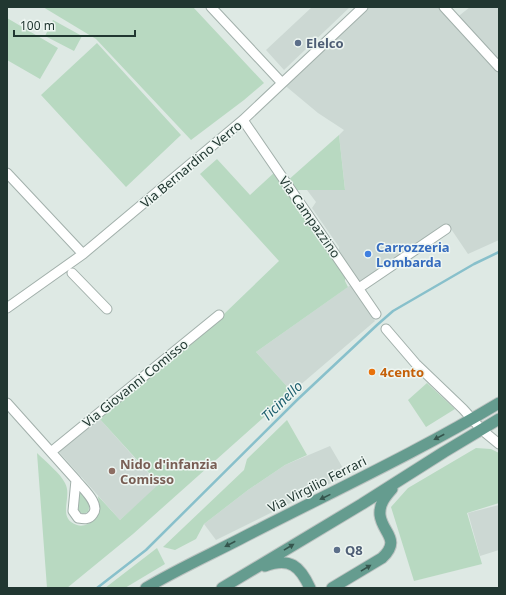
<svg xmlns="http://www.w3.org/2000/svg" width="506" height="595" viewBox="0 0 506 595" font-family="'Noto Sans',sans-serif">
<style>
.built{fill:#ccd8d3}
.green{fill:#b8d9c1}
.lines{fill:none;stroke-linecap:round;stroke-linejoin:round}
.stream{stroke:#88c0cb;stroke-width:2.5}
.minor-casing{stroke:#a2b0ab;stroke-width:11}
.major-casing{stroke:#bcc3c1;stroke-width:13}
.minor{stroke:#fff;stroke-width:9}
.major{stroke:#659c8f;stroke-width:11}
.oneway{fill:#35554d}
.service-dot{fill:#5c6f8a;stroke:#eef6f2;stroke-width:1.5}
.shop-dot{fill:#3f7fe0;stroke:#eef6f2;stroke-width:1.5}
.food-dot{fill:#e8710a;stroke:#eef6f2;stroke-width:1.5}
.education-dot{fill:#8d6e63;stroke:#eef6f2;stroke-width:1.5}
.labels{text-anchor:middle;stroke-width:3;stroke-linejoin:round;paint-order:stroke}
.service-label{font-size:13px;font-weight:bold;fill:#4e5e75;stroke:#eef6f2;text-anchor:start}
.street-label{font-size:13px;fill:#213731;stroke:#eef6f2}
.shop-label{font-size:13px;font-weight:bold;fill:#366cbe;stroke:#eef6f2;text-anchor:start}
.food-label{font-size:13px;font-weight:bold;fill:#c56008;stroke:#eef6f2;text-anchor:start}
.education-label{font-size:13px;font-weight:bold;fill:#785e54;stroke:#eef6f2;text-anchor:start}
.water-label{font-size:14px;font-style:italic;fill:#1f606f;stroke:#eef6f2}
</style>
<rect width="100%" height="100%" fill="#dee9e4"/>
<path class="built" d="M312,7h38l-66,63 -18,-20z
M363,7h81l11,12 15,-12h29v233l-31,14 -21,-31 -88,59 -20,-28v-7l-27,-39 4,-6 -9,-12 38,-1 -6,-54 5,-5 -26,-17 -36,-30z
M352,284l23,37 -83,71 -36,-40z
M98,417l61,68 -39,35 -61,-68z
M330,446l17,29 -131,65 -12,-16 44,-34 37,-25z
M499,505v45l-19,6 -12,-43z"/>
<path class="green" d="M43,7h150l71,76 -20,17 -53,40 -95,-101z
M7,18l51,30 -18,31 -33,-19z
M53,20l29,16 -8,15 -29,-15z
M97,43l84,92 -55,52 -85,-92z
M339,135l6,55h-51l-8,-8z
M217,159l33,36 25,-23 70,102v7l3,6 -92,65 36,40 -159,142 -66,54h-20l-10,-135c9,9 23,20 28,30 8,14 -9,35 12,42 6,2 12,-1 17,-5l5,-13 -1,-11 22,24 39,-36 -61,-67 126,-103 55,-53 -79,-87z
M427,383l28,26 -29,18 -18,-27z
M287,420l20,35 -22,10 -37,25 -44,34 -8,15 -21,11 -12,-3 81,-77 3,-11z
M476,448l15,1 8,4v50l-32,10 15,51 -68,17 -23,-74 17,-19z
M78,487c6,8 14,15 10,25l-5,2 -5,-3 -1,-2z
M157,548l8,16 -40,24h-20z"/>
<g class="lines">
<path class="stream" d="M97,588l49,-38 151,-150 80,-75 16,-14 81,-47 25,-12"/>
<defs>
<path id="minor" d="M211,7l71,76
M444,7l55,60
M243,120l133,194
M7,173l76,81
M72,273l35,36
M359,288l87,-59
M7,308l76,-54 160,-134 120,-113
M386,329l30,35 47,45 19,21 17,14
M7,403l69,77
M51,452l168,-137
M76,480c6,8 25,24 17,34 -4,6 -9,5 -15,4l-5,-7z"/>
<path id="major" d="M265,566c25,-9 35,0 45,22
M146,588c30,-18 63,-33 94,-49 87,-45 176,-86 259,-136
M222,588l140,-84 82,-52 55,-33
M332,588l50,-30c20,-19 0,-25 -2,-43 -1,-11 5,-18 12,-26"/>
</defs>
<use href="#minor" class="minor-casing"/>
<use href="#major" class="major-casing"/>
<use href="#minor" class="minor"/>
<use href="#major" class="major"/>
</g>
<defs><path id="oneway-solid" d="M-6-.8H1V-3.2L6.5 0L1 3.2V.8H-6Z"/></defs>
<g class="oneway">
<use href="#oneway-solid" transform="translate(439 437) rotate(152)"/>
<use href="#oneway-solid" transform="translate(325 497) rotate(154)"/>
<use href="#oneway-solid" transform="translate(230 544) rotate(153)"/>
<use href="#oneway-solid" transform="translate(289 547) rotate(-31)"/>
<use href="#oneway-solid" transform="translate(366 568) rotate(-31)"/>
</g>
<g class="service-dot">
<circle cx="298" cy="43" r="4"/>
<circle cx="337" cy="550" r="4"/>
</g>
<circle class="shop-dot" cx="368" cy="254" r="4"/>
<circle class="food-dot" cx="372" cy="372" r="4"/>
<circle class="education-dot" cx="112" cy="471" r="4"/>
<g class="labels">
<g class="service-label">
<text x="306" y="48">Elelco</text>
<text x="345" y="555">Q8</text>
</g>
<g class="street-label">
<text transform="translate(191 164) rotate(-40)" y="5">Via Bernardino Verro</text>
<text transform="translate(310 217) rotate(55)" y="5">Via Campazzino</text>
<text transform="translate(135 383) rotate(-39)" y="5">Via Giovanni Comisso</text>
<text transform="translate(317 484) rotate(-27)" y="5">Via Virgilio Ferrari</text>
</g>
<g class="shop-label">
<text x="376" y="252">Carrozzeria<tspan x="376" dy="15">Lombarda</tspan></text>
</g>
<g class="food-label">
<text x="380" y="377">4cento</text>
</g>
<g class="education-label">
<text x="120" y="469">Nido d'infanzia<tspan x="120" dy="15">Comisso</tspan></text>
</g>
<g class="water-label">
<text transform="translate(282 401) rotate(-44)" y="5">Ticinello</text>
</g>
</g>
<rect width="506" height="595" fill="none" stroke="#213731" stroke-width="16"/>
<path d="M14 30v6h121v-6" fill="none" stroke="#213731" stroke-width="2"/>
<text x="20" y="30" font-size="12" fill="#213731" stroke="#eef6f2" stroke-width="3" paint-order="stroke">100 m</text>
</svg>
